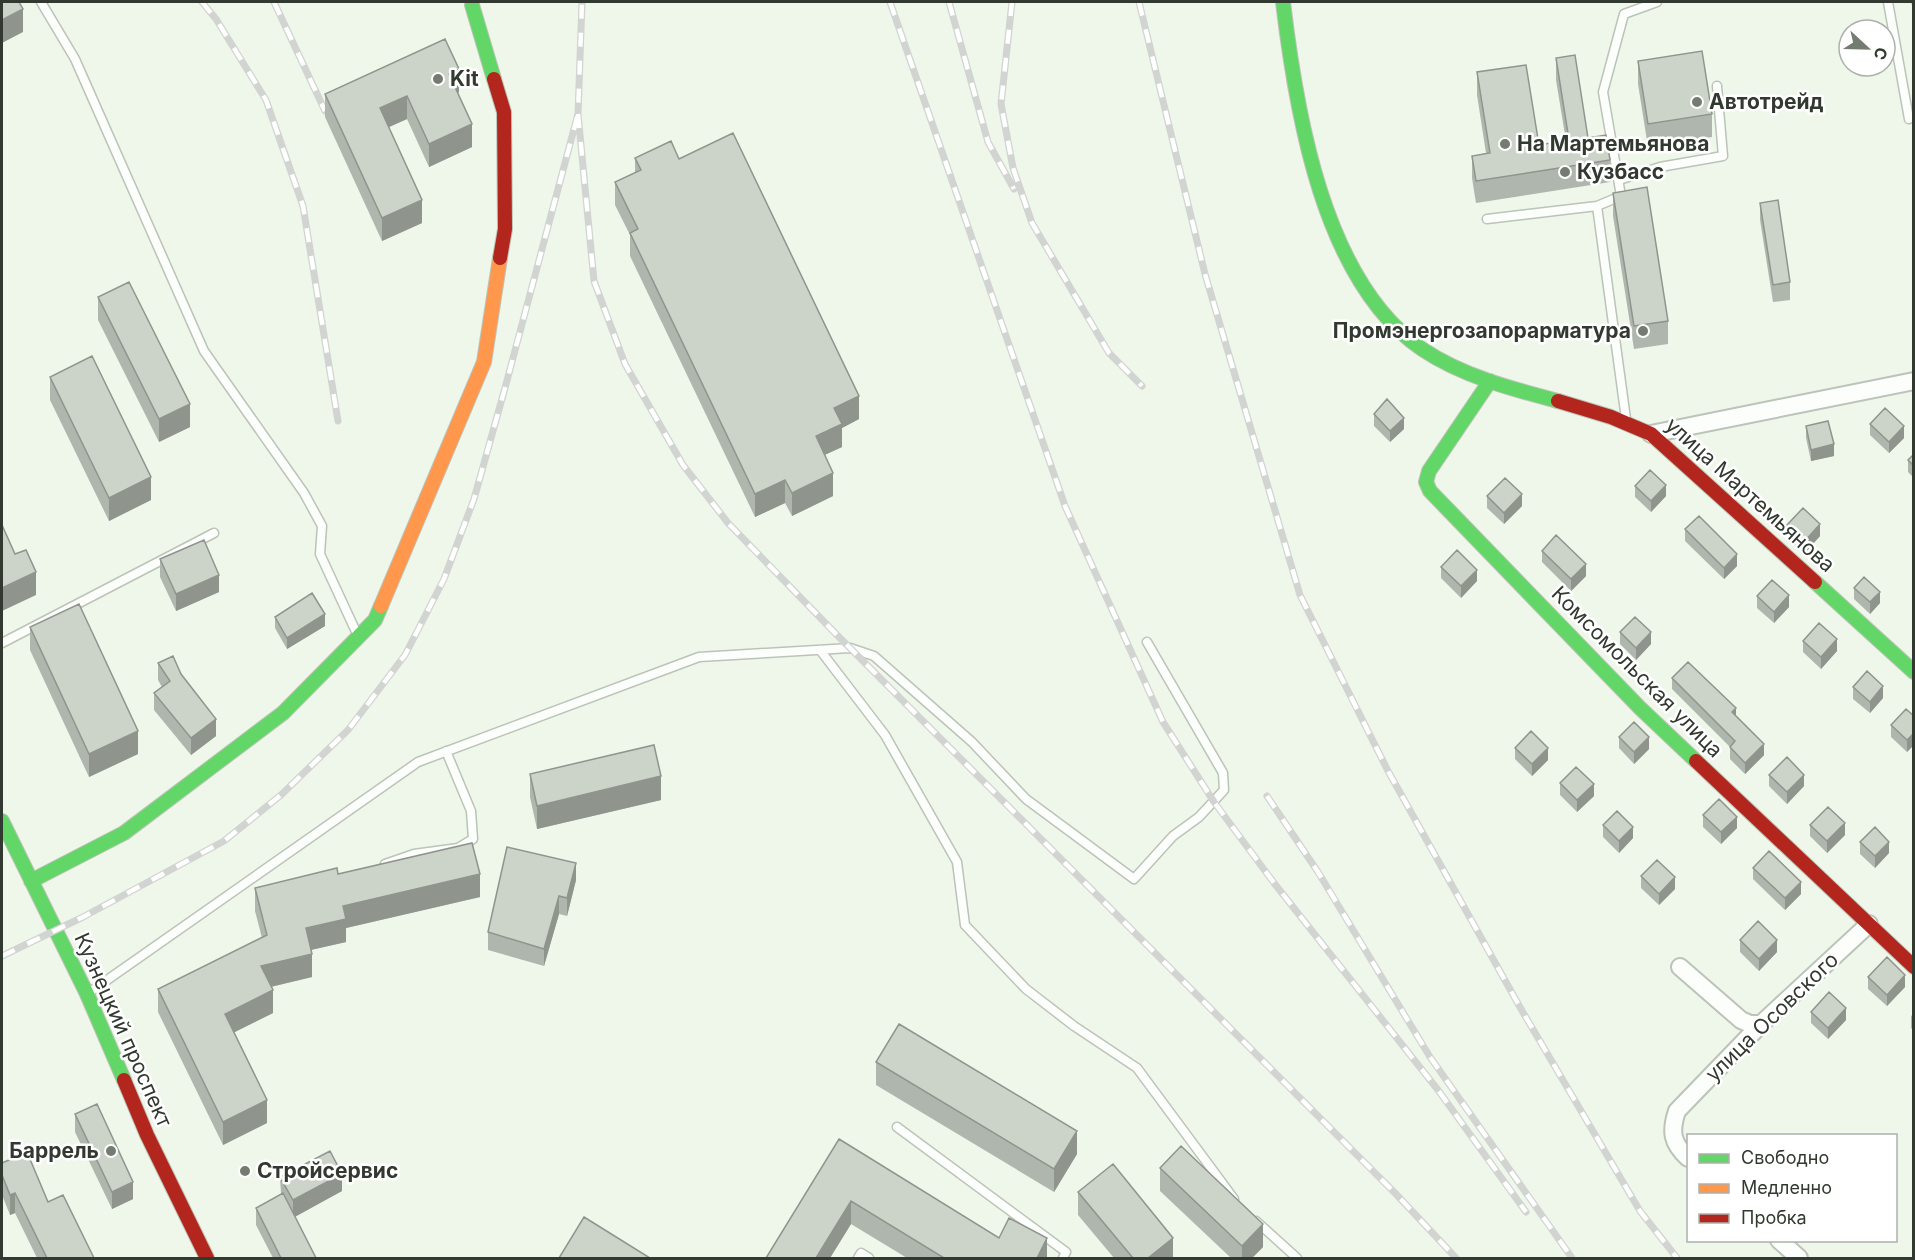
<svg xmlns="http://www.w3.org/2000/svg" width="1915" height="1260" viewBox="0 0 1915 1260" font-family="Inter,sans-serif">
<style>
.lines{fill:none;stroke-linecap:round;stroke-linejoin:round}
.lane-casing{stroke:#bcc3b8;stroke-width:11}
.street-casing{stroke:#bcc3b8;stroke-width:20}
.fast-casing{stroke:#bcc3b8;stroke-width:16}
.slow-casing{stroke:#bcc3b8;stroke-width:16}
.jam-casing{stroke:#bcc3b8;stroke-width:16}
.lane{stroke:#fcfefc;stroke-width:8}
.street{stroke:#fcfefc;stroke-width:16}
.fast{stroke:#63d668;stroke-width:14}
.slow{stroke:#ff974d;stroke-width:14}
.jam{stroke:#b3261e;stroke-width:14}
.rail-casing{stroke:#d1d4d0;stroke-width:7}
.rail{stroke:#fff;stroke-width:4.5;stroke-dasharray:14;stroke-linecap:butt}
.wall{fill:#afb6ae}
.shaded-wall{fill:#8f948d}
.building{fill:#ccd4ca;stroke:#8f948d;stroke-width:1.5}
.poi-dot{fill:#747c71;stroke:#fff;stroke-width:2}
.labels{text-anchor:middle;stroke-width:5;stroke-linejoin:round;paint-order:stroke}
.poi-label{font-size:21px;font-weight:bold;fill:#323930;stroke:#fff;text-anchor:start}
.street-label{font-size:21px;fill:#323930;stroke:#fff}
</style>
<rect width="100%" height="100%" fill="#eef7ea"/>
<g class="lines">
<defs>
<path id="lane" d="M41,2l34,57 129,292 100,142 18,33 -2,28 38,82
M1888,2l21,117
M1619,180l41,-13 63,-11 -6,-70
M1487,219l110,-13
M1626,419l-29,-213 24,-10 -18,-104 21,-78 33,-12
M2,643l212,-110
M820,650l65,85 72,127 8,63 61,64 48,37 63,42 97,131
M385,864l29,-10 44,-6 15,-9 -2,-28 -25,-60
M90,992l328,-230 281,-105 151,-9 24,8 98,86 54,57 108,80 39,-43 26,-19 25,-27 -1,-17 -76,-131
M897,1127l169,125 -3,6
M1256,1221l41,37
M858,1258l3,-5 8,5"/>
<path id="street" d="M1651,434l263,-53
M1680,967l61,53 9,4h11
M1688,1158c-16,-15 -18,-26 -11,-47l84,-87 108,-100
M1779,1240l20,18"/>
<path id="fast" d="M1283,2c13,110 40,279 139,347 40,27 90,40 136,52
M472,5l22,74
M1490,381l-61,90 -3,11 4,9 210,217 56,53
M1815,582l99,90
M2,821l85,173 37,86
M31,881l93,-48 159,-120 92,-93 6,-14"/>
<path id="slow" d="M381,606l103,-244 16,-104"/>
<path id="jam" d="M494,79l10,33 1,117 -5,29
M1558,401l53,16 40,17 164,148
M1696,761l218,206
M124,1080l23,55 60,123"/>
</defs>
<use href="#lane" class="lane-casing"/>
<use href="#street" class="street-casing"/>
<use href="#fast" class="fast-casing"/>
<use href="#slow" class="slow-casing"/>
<use href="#jam" class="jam-casing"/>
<use href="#lane" class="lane"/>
<use href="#street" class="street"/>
<use href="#fast" class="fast"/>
<use href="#slow" class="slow"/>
<use href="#jam" class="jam"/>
<defs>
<path id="rail" d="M202,2l14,17 50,81 37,106 35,215
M274,2l51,109
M890,2l175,504 98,216 51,80 60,81 164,207 88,122
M949,2l39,140 26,47
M1012,2l-11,102 12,64 19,55 77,130 33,33
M1139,2l66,272 95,321 88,176 133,238 119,202 37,47
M578,114l16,167 31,83 58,101 45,58 109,112 558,558 61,65
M1267,796l51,76 112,185 142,201
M2,956l81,-39 141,-76 57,-46 67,-65 57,-75 39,-76 30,-80 31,-111 73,-274 4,-112"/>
</defs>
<use href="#rail" class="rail-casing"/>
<use href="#rail" class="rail"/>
</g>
<path class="wall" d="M1911,2h3v11z
M1556,58l32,80 22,22v22l-134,21 -4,-25v-22l14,-3 -9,-58v-23l62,73 27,-4 -10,-61z
M1638,61l74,53v23l-64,10 -10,-63z
M459,92l-1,1 14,54 -43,20 -22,-48 -18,8 33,96 -40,18 -57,-124v-23z
M635,158l44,1 180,260 -17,9v19l-18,8 9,41 -41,20 -7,-13 -30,14 -125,-261v-21l-15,-30v-23l20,-10z
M1613,193l55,128v23l-34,5 -21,-133z
M1760,203l30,79v18l-17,2 -13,-82z
M98,297l92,130 -31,15 -61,-122z
M50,377l101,123 -42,21 -59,-121z
M1374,414l30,15 -14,13 -16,-16z
M1870,424l34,14 -15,15 -19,-18z
M1806,426l28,30 -23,5 -5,-23z
M1914,454v24l-6,-6v-12z
M1635,486l31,10 -15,16 -16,-15z
M1487,496l35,10 -18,18 -17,-16z
M1786,526l34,10 -16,18 -18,-16z
M1685,529l52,37 -13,13 -39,-38z
M1542,551l44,25 -15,15 -29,-29z
M160,559l59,33 -43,19 -16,-34z
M1441,567l36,14 -16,17 -20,-20z
M1854,588l26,15 -10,11 -16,-15z
M1757,596l32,11 -15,16 -17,-15z
M275,617l50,9 -38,23 -12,-21z
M30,627l108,127 -49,23 -59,-127z
M1620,632l31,12 -15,16 -16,-16z
M1803,641l34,10 -16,18 -18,-17z
M158,663l23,11 35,62 -25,19 -37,-45v-17l8,-6 -4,-7z
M1672,678l64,38 28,39 -19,19 -15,-15v-12l-58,-58z
M1853,687l30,11 -13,15 -17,-14z
M1914,716l-7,36 -16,-15v-12z
M1619,737l30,12 -15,15 -15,-16z
M1515,748l33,12 -16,16 -17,-17z
M530,774l131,26 -124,29 -7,-32z
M1769,775l35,11 -17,18 -18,-18z
M1560,783l34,13 -17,16 -17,-17z
M1703,815l34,13 -16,16 -18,-17z
M1603,825l30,13 -14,15 -16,-16z
M1810,825l35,10 -18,18 -17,-17z
M1860,842l29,11 -14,15 -15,-14z
M1753,868l48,26 -16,16 -32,-31z
M338,874l142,23 -134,31v14l-35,8 1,27 -41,10 2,26 -39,19 33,91 -44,22 -65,-133v-23l104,-51 -7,-27v-23z
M1641,876l34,13 -16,16 -18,-17z
M576,880l-9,36 -8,-2 -15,52 -56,-16v-18z
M1740,940l37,12 -18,19 -19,-19z
M1868,977l37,10 -18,19 -19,-17z
M1811,1012l35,8 -18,19 -17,-16z
M1914,1014v17l-3,-3v-12z
M876,1062l201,92 -23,38 -178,-107z
M75,1114l58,85 -21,10 -37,-77z
M839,1139l160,99 48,20h-140l-56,-34 -21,34h-64z
M2,1163l46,39 46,56h-57l-22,-45 -5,2 -8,-20z
M1160,1168l103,79 -11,11h-21l-71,-67z
M280,1177l62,14 -47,25 21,42h-43l-17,-33v-17l25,-14z
M1078,1192l95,66h-59l-36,-43z"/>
<path class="shaded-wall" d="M23,9v23l-21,11v-23z
M459,69v23l-10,5v-23z
M407,96v23l-27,12v-23z
M472,124v23l-43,20v-23z
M422,200v23l-40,18v-23z
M859,396v23l-17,9v19l-26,12v-23l18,-28z
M190,404v23l-31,15v-23z
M1404,418v11l-14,13v-11z
M1904,426v12l-15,15v-11z
M1834,444v12l-23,5v-11z
M833,473v23l-41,20v-23z
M151,477v23l-42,21v-23z
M785,480v23l-30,14v-23z
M1666,485v11l-15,16v-11z
M1522,494v12l-18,18v-11z
M1820,524v12l-16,18v-12z
M1737,554v12l-13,13v-11z
M1586,564v12l-15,15v-12z
M1477,570v11l-16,17v-12z
M36,572v23l-34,16v-23z
M219,575v17l-43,19v-17z
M1880,592v11l-10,11v-12z
M1789,595v12l-15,16v-11z
M325,614v12l-38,23v-11z
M1651,632v12l-15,16v-12z
M1837,639v12l-16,18v-12z
M1883,686v12l-13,15v-11z
M1736,708v12l-4,-8z
M216,719v17l-25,19v-17z
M138,731v23l-49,23v-23z
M1914,733v12l-7,7v-12z
M1649,737v12l-15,15v-12z
M1764,744v11l-19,19v-11z
M1548,748v12l-16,16v-12z
M1804,775v11l-17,18v-12z
M661,776v24l-124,29v-23z
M1594,784v12l-17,16v-12z
M1737,817v11l-16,16v-12z
M1845,823v12l-18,18v-12z
M1633,827v11l-14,15v-12z
M1889,842v11l-14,15v-12z
M576,863v17l-9,36v-18z
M480,874v23l-134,31v14l-40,9v-23l37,-22z
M1675,877v12l-16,16v-11z
M1801,882v12l-16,16v-12z
M559,896v18l-15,52v-17z
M1777,940v12l-18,19v-12z
M312,954v23l-51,12v-23z
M1905,975v12l-18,19v-11z
M273,990v23l-48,24v-23z
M1846,1008v12l-18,19v-11z
M267,1100v23l-44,22v-23z
M1077,1131v23l-23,38v-23z
M342,1174v17l-49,27v-18z
M133,1182v17l-21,10v-17z
M15,1193v20l-5,2v-20z
M851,1201v23l-21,34h-14z
M1263,1224v23l-11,11h-10v-12z
M1047,1238v20h-10z
M1173,1238v20h-25z"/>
<path class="building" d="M2,2h17l4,7 -21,11z
M445,39l14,30 -10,5 23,50 -43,20 -22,-48 -27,12 42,92 -40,18 -57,-124z
M1702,51l10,63 -64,10 -10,-63z
M1575,55l13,83 18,-3 4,25 -134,21 -4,-25 18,-3 -13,-81 49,-7 13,80 30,-5 -13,-82z
M733,133l126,263 -25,12 8,16 -26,12 17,37 -41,20 -7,-13 -30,14 -125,-261 8,-4 -23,-47 26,-12 -6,-12 36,-17 8,18z
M1647,187l21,134 -34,5 -21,-133z
M1778,200l12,82 -17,3 -13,-82z
M129,282l61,122 -31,15 -61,-122z
M92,356l59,121 -42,21 -59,-121z
M1387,399l17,19 -14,13 -16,-17z
M1885,408l19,18 -15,16 -19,-18z
M1828,421l6,23 -23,6 -5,-24z
M1914,454v12l-6,-6z
M1650,470l16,15 -15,16 -16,-15z
M1505,478l17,16 -18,19 -17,-17z
M1803,508l17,16 -16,18 -18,-16z
M1699,516l38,38 -13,14 -39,-39z
M2,525l13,29 11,-4 10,22 -34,16z
M1556,535l30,29 -15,15 -29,-28z
M204,540l15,35 -43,19 -16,-35z
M1457,550l20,20 -16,16 -20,-19z
M1864,577l16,15 -10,10 -16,-14z
M1772,580l17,15 -15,17 -17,-16z
M312,593l13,21 -38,24 -12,-21z
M79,604l59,127 -49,23 -59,-127z
M1635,617l16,15 -15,16 -16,-16z
M1819,623l18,16 -16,18 -18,-16z
M173,656l8,18 35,45 -25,19 -37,-45 16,-12 -12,-18z
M1688,662l48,46 -4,4 32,32 -19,19 -15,-16 5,-6 -63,-63z
M1867,671l16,15 -13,16 -17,-15z
M1906,709l8,7v17l-7,7 -16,-15z
M1634,722l15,15 -15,15 -15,-15z
M1531,731l17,17 -16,16 -17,-16z
M654,745l7,31 -124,30 -7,-32z
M1787,757l17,18 -17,17 -18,-17z
M1576,767l18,17 -17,16 -17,-17z
M1719,799l18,18 -16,15 -18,-17z
M1828,807l17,16 -18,18 -17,-16z
M1617,811l16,16 -14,14 -16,-16z
M1875,827l14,15 -14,14 -15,-14z
M472,843l8,31 -137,32 3,13 -40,9 6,26 -51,12 12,24 -48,24 42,86 -44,22 -65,-133 109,-54 -12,-47 82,-20 1,6z
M507,847l69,16 -9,35 -8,-2 -15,53 -56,-17z
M1769,851l32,31 -16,16 -32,-30z
M1657,860l18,17 -16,17 -18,-18z
M1758,921l19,19 -18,19 -19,-19z
M1887,957l18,18 -18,20 -19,-18z
M1829,992l17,16 -18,20 -17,-16z
M899,1024l178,107 -23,38 -178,-107z
M97,1104l36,78 -21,10 -37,-78z
M839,1139l160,99 10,-20 38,20 -10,20h-93l-93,-57 -35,57h-50z
M1181,1146l82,78 -21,22 -82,-78z
M330,1151l12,23 -49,26 -13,-23z
M27,1152l21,50 15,-7 31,63h-47l-32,-65 -5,2 -8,-20v-12z
M1113,1164l60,74 -25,20h-15l-55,-66z
M283,1193l33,65h-35l-25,-50z
M584,1217l66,41h-91z"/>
<g class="poi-dot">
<circle cx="438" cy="79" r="6"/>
<circle cx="1697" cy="102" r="6"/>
<circle cx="1505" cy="144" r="6"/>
<circle cx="1565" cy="172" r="6"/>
<circle cx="1643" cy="331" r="6"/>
<circle cx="111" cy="1151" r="6"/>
<circle cx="245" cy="1171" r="6"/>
</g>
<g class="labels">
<g class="poi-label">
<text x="450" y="86">Kit</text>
<text x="1709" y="109">Автотрейд</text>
<text x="1517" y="151">На Мартемьянова</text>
<text x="1577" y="179">Кузбасс</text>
<text x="1631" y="338" text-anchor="end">Промэнергозапорарматура</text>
<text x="99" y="1158" text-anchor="end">Баррель</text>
<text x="257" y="1178">Стройсервис</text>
</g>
<g class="street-label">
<text transform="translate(1750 495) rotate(42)" y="7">улица Мартемьянова</text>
<text transform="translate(1637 672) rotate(45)" y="7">Комсомольская улица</text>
<text transform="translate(1772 1017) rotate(-44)" y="7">улица Осовского</text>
<text transform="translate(123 1030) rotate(66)" y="7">Кузнецкий проспект</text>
</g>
</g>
<rect width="1915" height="1260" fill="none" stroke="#323930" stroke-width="6"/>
<rect x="1687" y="1134" width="210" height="108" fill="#ffffff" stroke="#adb0ac" stroke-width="1.5"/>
<rect x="1699" y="1154" width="30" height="9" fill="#63d668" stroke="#adb0ac" stroke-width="1.5"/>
<text x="1741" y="1164" font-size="18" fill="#323930">Свободно</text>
<rect x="1699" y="1184" width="30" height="9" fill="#ff974d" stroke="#adb0ac" stroke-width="1.5"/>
<text x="1741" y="1194" font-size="18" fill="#323930">Медленно</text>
<rect x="1699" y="1214" width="30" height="9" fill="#b3261e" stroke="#adb0ac" stroke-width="1.5"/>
<text x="1741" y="1224" font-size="18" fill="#323930">Пробка</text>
<g transform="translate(1867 48) rotate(112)"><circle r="28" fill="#ffffff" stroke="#adb0ac" stroke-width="1.5"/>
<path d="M0-4.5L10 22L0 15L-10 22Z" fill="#747c71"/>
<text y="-9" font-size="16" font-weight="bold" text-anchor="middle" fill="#323930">С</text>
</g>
</svg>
